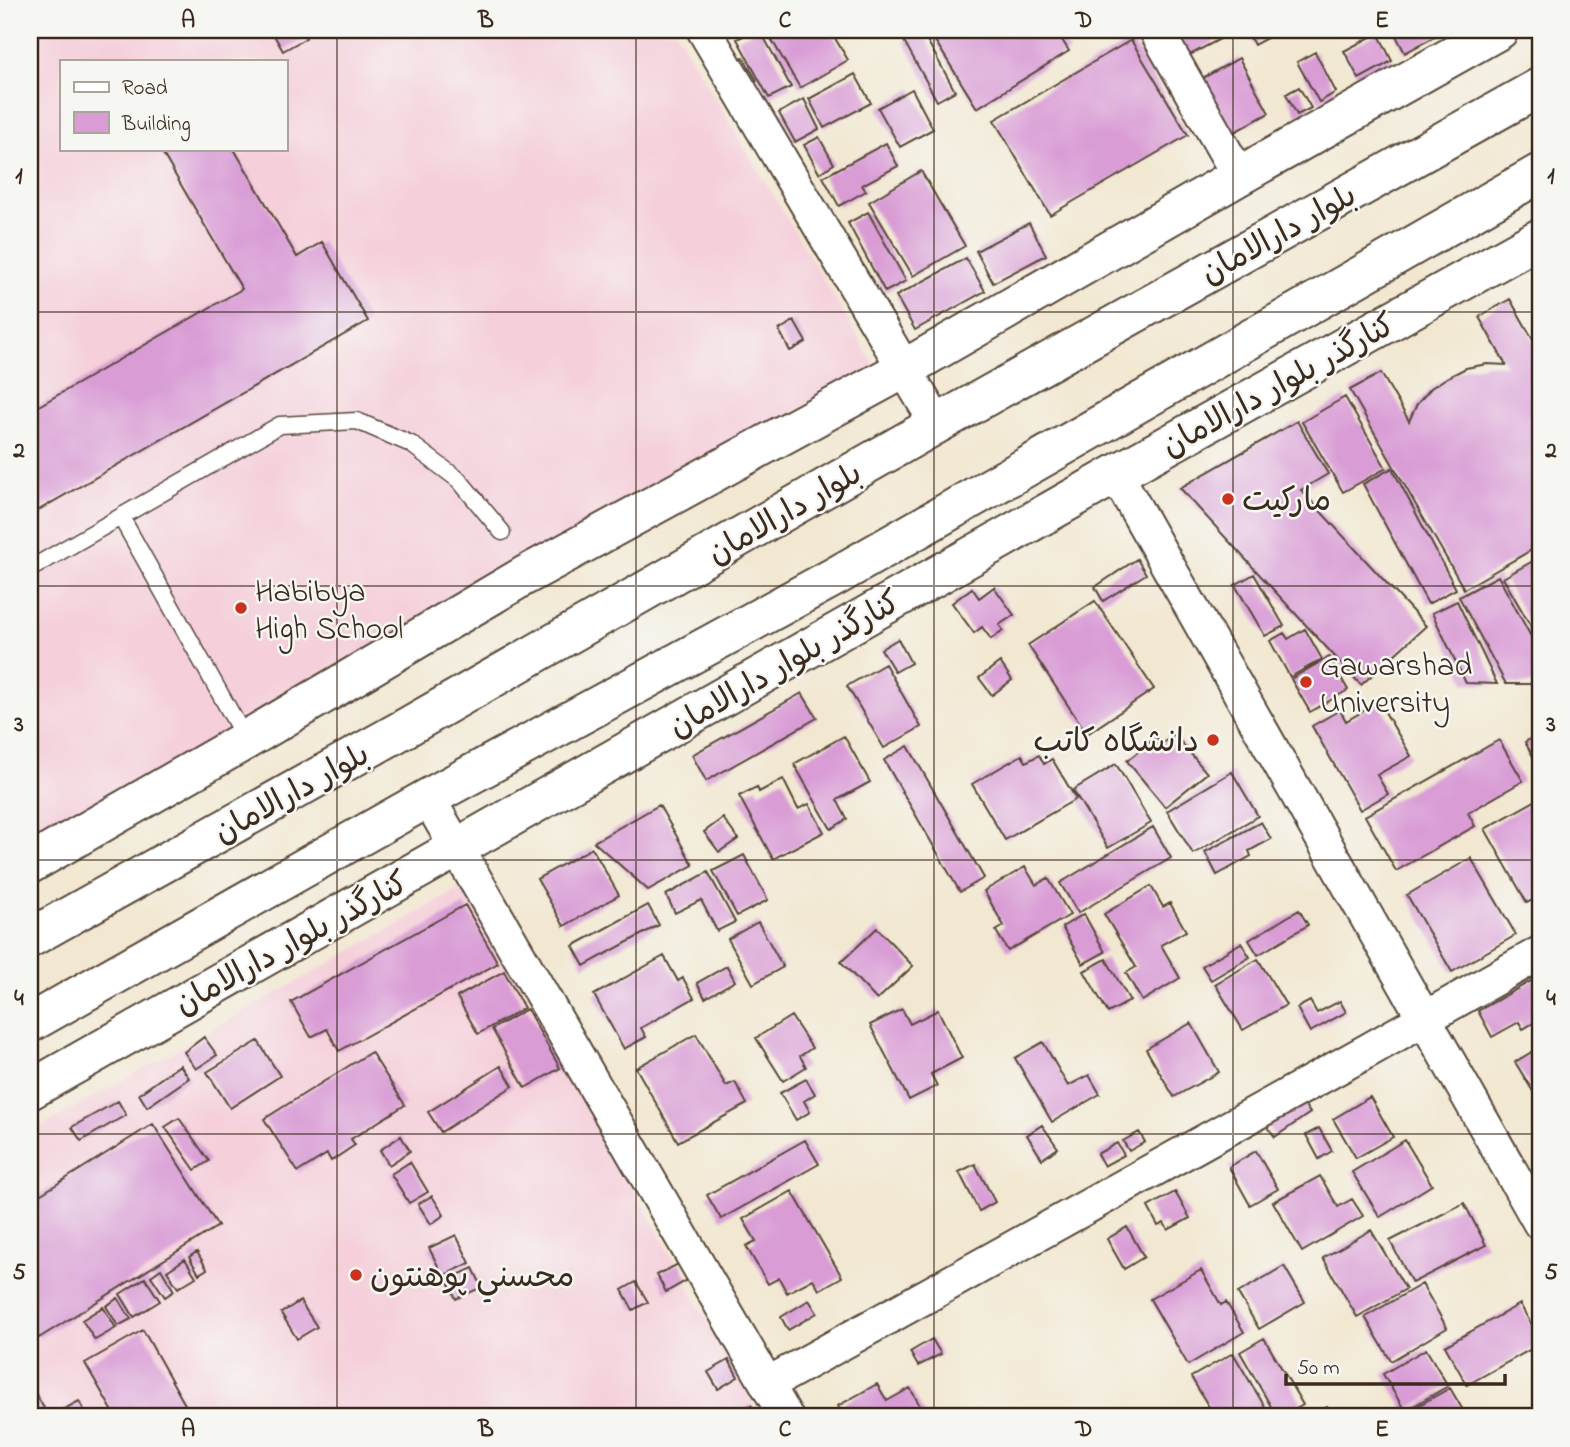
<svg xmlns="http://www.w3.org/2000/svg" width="1570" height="1447" viewBox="0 0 1570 1447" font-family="'Indie Flower','Playpen Sans Arabic',sans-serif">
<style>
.built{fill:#f5cfda;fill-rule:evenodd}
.building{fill:#d99cd5}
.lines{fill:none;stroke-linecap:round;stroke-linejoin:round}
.lane-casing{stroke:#564639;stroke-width:19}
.street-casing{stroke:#564639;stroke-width:37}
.secondary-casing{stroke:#564639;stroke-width:42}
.lane{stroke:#fff;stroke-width:16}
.street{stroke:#fff;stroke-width:33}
.secondary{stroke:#fff;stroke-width:38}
.grid{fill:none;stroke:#3b2a1e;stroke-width:2;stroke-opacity:0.55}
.poi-dot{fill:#c8321e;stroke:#f6f6f2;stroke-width:2.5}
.labels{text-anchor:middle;stroke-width:5;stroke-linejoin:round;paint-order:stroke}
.street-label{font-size:32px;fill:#3b2a1e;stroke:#f6f6f2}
.poi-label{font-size:32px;fill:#3b2a1e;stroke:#f6f6f2;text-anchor:start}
.neatline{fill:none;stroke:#3b2a1e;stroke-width:2.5}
.grid-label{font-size:23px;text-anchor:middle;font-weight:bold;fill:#3b2a1e}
</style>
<rect width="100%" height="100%" fill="#f6f6f2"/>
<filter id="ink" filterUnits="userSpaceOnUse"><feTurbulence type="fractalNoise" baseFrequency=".0143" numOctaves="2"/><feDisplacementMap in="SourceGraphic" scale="14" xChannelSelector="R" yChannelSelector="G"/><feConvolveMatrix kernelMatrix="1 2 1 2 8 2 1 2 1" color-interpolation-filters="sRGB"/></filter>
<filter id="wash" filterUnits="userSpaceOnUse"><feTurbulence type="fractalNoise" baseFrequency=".00686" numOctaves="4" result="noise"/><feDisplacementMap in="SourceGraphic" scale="28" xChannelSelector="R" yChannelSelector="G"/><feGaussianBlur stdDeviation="1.57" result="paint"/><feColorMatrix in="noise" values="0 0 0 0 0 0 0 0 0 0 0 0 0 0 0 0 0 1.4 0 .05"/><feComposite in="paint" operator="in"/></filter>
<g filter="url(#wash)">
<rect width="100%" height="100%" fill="#f2e8d2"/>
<path class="built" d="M30,30h645l200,336 -845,484zM61,61h224v88h-224z
M472,882l48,102 241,433h-731v-284z"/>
<g id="blocks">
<path class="building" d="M271,30h30l5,8 -23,13z
M755,30h5l31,57 -22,11 -32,-59z
M766,30h64l18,30 -48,28z
M938,30h111l8,2 12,19 -92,57 -46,-74z
M1174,30h63l-49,26z
M1246,30h31l1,2 -24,13z
M1393,30h54l-42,23z
M922,31l33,60 -18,10 -33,-60z
M1378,33l14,28 -33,18 -15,-28z
M1131,40l57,95 -138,80 -56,-95z
M1315,52l21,40 -17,10 -22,-40z
M743,57l14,24 -10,6 -14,-25z
M1239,58l30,55 -38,21 -30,-55z
M855,74l16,29 -47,25 -15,-29z
M1299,87l12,21 -14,7 -11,-21z
M912,89l21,40 -33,18 -22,-39z
M804,99l15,30 -24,13 -16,-29z
M819,137l15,27 -15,9 -15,-28z
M886,143l12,23 -36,19 4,6 -27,15 -16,-29z
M160,149h74l63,108 25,-15 46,79 -338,194v-104l212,-122z
M921,171l44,75 -52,30 -44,-74z
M868,212l38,69 -21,11 -37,-69z
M1029,223l17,32 -53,28 -17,-32z
M966,258l19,33 -70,39 -19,-34z
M1510,299l30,53v193l-76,44 -114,-199 31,-17 28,48 8,-17 14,-16 17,-11 18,-9 21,-4 19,1 -27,-48z
M794,321l12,21 -16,9 -11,-21z
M1345,397l41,71 -43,24 -41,-70z
M1297,421l31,53 -27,16 125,136 -65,59 -181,-197z
M1392,468l64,121 -28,15 -65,-120z
M1540,557v85l-37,-64z
M1137,559l9,15 -43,27 -8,-14z
M1254,574l30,52 -19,10 -30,-51z
M1498,576l42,77v31h-34l-47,-87z
M994,587l20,28 -15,10 4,5 -12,9 -9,-12 -8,6 -22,-30 20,-15 7,10z
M1095,601l59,88 -67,45 -59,-89z
M1457,601l40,83 -31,-1 -34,-70z
M1305,629l17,30 -32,18 -20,-36 14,-8 4,6z
M898,639l13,24 -16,9 -14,-23z
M1329,657l19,33 -38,22 -19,-33z
M1000,662l12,18 -20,15 -13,-17z
M885,664l36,63 -37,21 -37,-62z
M802,693l15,25 -111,63 -14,-26z
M1379,702l32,54 -34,19 11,19 -28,16 -48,-84 28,-16 6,11z
M1540,733v36l-15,-27z
M1174,734l33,39 -42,34 -38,-46 29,-24 6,7z
M844,736l26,46 -33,18 10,19 -16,10 -37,-65z
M1499,740l24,41 -55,32 7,13 -79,45 -31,-55z
M908,746l76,132 -24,14 -76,-132z
M1022,755l4,7 13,-7 5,9 8,-5 24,40 -71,41 -33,-56z
M1116,764l35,59 -43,25 -35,-58z
M1232,772l26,44 -65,38 -26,-43z
M783,779l15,30 11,-5 15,28 -51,27 -34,-63 18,-9 2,5z
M1540,798v98l-13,7 -42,-74z
M659,805l34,60 -45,25 -54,-48z
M723,818l15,21 -19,13 -15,-20z
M1261,822l10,17 -22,12 2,5 -34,19 -12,-23z
M1153,827l18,31 -93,55 -18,-30z
M592,848l27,47 -55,31 -27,-47z
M744,855l24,45 -31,16 -24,-45z
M1471,858l45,77 -64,37 -45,-77z
M1025,867l11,18 12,-7 22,37 -62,36 -12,-20 8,-5 -20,-35z
M708,872l27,50 -18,9 -16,-31 -26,13 -9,-18z
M1151,886l12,21 7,-4 16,28 -25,14 19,33 -38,23 -16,-28 10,-6 -32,-53z
M465,905l33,58 -159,88 -12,-22 -16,8 -20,-35z
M648,905l11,20 -75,41 -11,-20z
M1299,910l9,15 -50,30 -9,-15z
M1084,914l21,38 -22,12 -21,-37z
M758,922l25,45 -30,17 -25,-45z
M877,928l36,38 -36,34 -36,-38z
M1241,943l9,14 -39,23 -9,-14z
M664,956l14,25 5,-3 11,20 -53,30 5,9 -22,12 -30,-54z
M1106,959l24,42 -22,12 -24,-42z
M1258,959l28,46 -43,25 -28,-46z
M727,966l8,15 -30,17 -8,-15z
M504,971l20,37 -46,26 -21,-37z
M1540,976v43l-17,10 -4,-7 -27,15 -14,-26z
M1310,1001l7,12 23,-12 6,11 -36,20 -13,-24z
M527,1009l33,59 -35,20 -33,-59z
M902,1009l8,15 28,-14 24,48 -31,16 6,12 -28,14 -39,-75z
M791,1016l21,32 -12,8 6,11 -23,14 -27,-43z
M1191,1023l28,49 -45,25 -28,-48z
M696,1034l30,52 9,-4 12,22 -69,38 -42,-74z
M204,1037l13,18 -21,14 -12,-17z
M258,1041l22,35 -50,32 -23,-36z
M1043,1042l25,44 21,-11 11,19 -48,28 -37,-64z
M1540,1047v56l-25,-41z
M371,1052l34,53 -54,34 4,6 -24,16 -4,-7 -29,18 -34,-53z
M180,1065l9,13 -42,29 -8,-13z
M501,1066l12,20 -72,46 -13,-20z
M806,1079l9,15 -11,7 6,11 -14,8 -16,-27z
M1299,1097l11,16 -35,24 -11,-15z
M1370,1097l23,40 -37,21 -23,-39z
M118,1101l8,14 -45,26 -9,-14z
M179,1118l30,43 -14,9 -30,-43z
M153,1124l65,102 -179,112 -9,-14v-123z
M1042,1125l16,23 -16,11 -15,-24z
M1319,1128l13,23 -13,8 -13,-24z
M1139,1132l6,10 -16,9 -6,-10z
M401,1136l9,15 -21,14 -9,-15z
M805,1140l14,24 -98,55 -14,-24z
M1405,1140l27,45 -52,32 -28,-45z
M1117,1143l7,12 -20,11 -7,-12z
M1256,1151l22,38 -28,16 -21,-38z
M410,1162l18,30 -19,11 -18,-29z
M975,1164l20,38 -16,9 -20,-39z
M1320,1176l18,31 14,-8 11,17 -61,36 -29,-50z
M792,1191l50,86 -23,13 -6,-11 -26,14 -8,-15 -11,6 -22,-38 10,-5 -13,-22z
M1175,1192l15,26 -22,12 -4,-7 -6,3 -10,-19z
M432,1196l12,19 -13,9 -13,-20z
M1464,1203l22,42 -74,38 -22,-42z
M1127,1227l17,30 -20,12 -17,-30z
M1371,1230l35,59 -49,28 -34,-59z
M456,1235l14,28 -27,13 -14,-28z
M197,1252l10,17 -8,5 -10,-17z
M185,1259l11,18 -18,11 -11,-17z
M680,1263l9,16 -23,13 -9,-17z
M1284,1266l21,36 -46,27 -21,-36z
M473,1268l9,19 -26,12 -9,-19z
M161,1269l13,22 -9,6 -14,-21z
M1201,1270l20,35 5,-3 18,30 -56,33 -38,-66z
M145,1278l15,23 -26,16 -14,-23z
M636,1282l12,20 -15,8 -11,-20z
M1422,1284l25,44 -56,33 -26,-44z
M118,1298l13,21 -13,7 -12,-20z
M809,1300l8,13 -29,17 -7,-13z
M300,1301l17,26 -20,12 -16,-26z
M1520,1304l20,36v4l-73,41 -22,-39z
M103,1307l13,21 -21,12 -13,-20z
M143,1330l49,87h-76l-31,-54z
M1264,1338l39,67 -21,12h-5l-37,-65z
M932,1339l9,15 -23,12 -8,-14z
M1426,1349l22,37 -43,25 -22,-37z
M1233,1353l38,64h-56l-24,-40z
M729,1360l9,17 -20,12 -10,-17z
M30,1384l19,33h-19z
M877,1384l10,17 23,-13 16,28 -2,1h-80l-6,-11z
M1450,1388l17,29h-57l-3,-5z
M79,1401l9,16h-31l-2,-3z
M751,1405l7,12h-15l-3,-6z
M1327,1407l6,10h-25z"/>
</g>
</g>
<g filter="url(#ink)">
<use href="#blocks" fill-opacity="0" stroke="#564639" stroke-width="2"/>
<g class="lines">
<defs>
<path id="lane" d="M121,517l125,223
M30,569l250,-144 77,-4 54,23 48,36 43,52"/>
<path id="street" d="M704,30l233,394
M1156,30l83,146
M1116,474l424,749
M428,798l358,619
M768,1384l601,-334 171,-97"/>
<path id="secondary" d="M30,864l216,-124 278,-164 380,-207 335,-193 260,-146
M30,938l370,-207 537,-307 603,-337
M30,1023l398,-225 408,-222 704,-403
M30,1090l1086,-616 424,-236"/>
</defs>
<use href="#lane" class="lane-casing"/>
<use href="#street" class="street-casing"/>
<use href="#secondary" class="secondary-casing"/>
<use href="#lane" class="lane"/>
<use href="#street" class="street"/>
<use href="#secondary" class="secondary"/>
</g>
</g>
<path class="grid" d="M337,30v1387M636,30v1387M934,30v1387M1233,30v1387M30,312h1510M30,586h1510M30,860h1510M30,1134h1510"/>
<g class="poi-dot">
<circle cx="1228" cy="499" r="7"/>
<circle cx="241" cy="608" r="7"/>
<circle cx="1306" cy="682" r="7"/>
<circle cx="1213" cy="740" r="7"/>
<circle cx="356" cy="1275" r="7"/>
</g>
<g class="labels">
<g class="street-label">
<text transform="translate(1278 233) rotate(-29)" y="11">بلوار دارالامان</text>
<text transform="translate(1278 384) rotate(-29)" y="11">کنارگذر بلوار دارالامان</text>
<text transform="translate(784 512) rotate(-30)" y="11">بلوار دارالامان</text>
<text transform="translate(784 663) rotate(-30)" y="11">کنارگذر بلوار دارالامان</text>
<text transform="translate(291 792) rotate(-29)" y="11">بلوار دارالامان</text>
<text transform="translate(291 942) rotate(-29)" y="11">کنارگذر بلوار دارالامان</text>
</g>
<g class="poi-label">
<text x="1242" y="510">مارکیت</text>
<text x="255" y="601">Habibya<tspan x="255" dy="37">High School</tspan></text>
<text x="1320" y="675">Gawarshad<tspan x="1320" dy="37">University</tspan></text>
<text x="1199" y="751" text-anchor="end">دانشگاه کاتب</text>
<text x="370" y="1286">محسني پوهنتون</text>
</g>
</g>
<rect width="1570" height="1447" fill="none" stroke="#f6f6f2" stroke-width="77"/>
<rect x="60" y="60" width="228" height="91" fill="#f6f6f2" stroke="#aba49d" stroke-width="2"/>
<rect x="74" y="82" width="35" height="10" fill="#ffffff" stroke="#aba49d" stroke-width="2"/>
<text x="122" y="94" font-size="21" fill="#3b2a1e">Road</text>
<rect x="74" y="112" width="35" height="21" fill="#d99cd5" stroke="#aba49d" stroke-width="2"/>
<text x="122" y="130" font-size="21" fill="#3b2a1e">Building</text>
<path d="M1286 1374v10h219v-10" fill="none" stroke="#3b2a1e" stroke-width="3.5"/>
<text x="1297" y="1374" font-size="21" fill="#3b2a1e" stroke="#f6f6f2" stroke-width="5" paint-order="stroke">50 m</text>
<rect x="38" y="38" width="1494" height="1370" class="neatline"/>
<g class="grid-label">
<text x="188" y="27">A</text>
<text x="486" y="27">B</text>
<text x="785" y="27">C</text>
<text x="1084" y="27">D</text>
<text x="1382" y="27">E</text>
<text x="19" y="183">1</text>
<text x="1551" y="183">1</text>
<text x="19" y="457">2</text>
<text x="1551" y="457">2</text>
<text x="19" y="731">3</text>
<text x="1551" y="731">3</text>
<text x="19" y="1005">4</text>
<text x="1551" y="1005">4</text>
<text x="19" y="1279">5</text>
<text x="1551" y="1279">5</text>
<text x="188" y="1436">A</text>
<text x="486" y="1436">B</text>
<text x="785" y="1436">C</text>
<text x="1084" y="1436">D</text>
<text x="1382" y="1436">E</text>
</g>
</svg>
